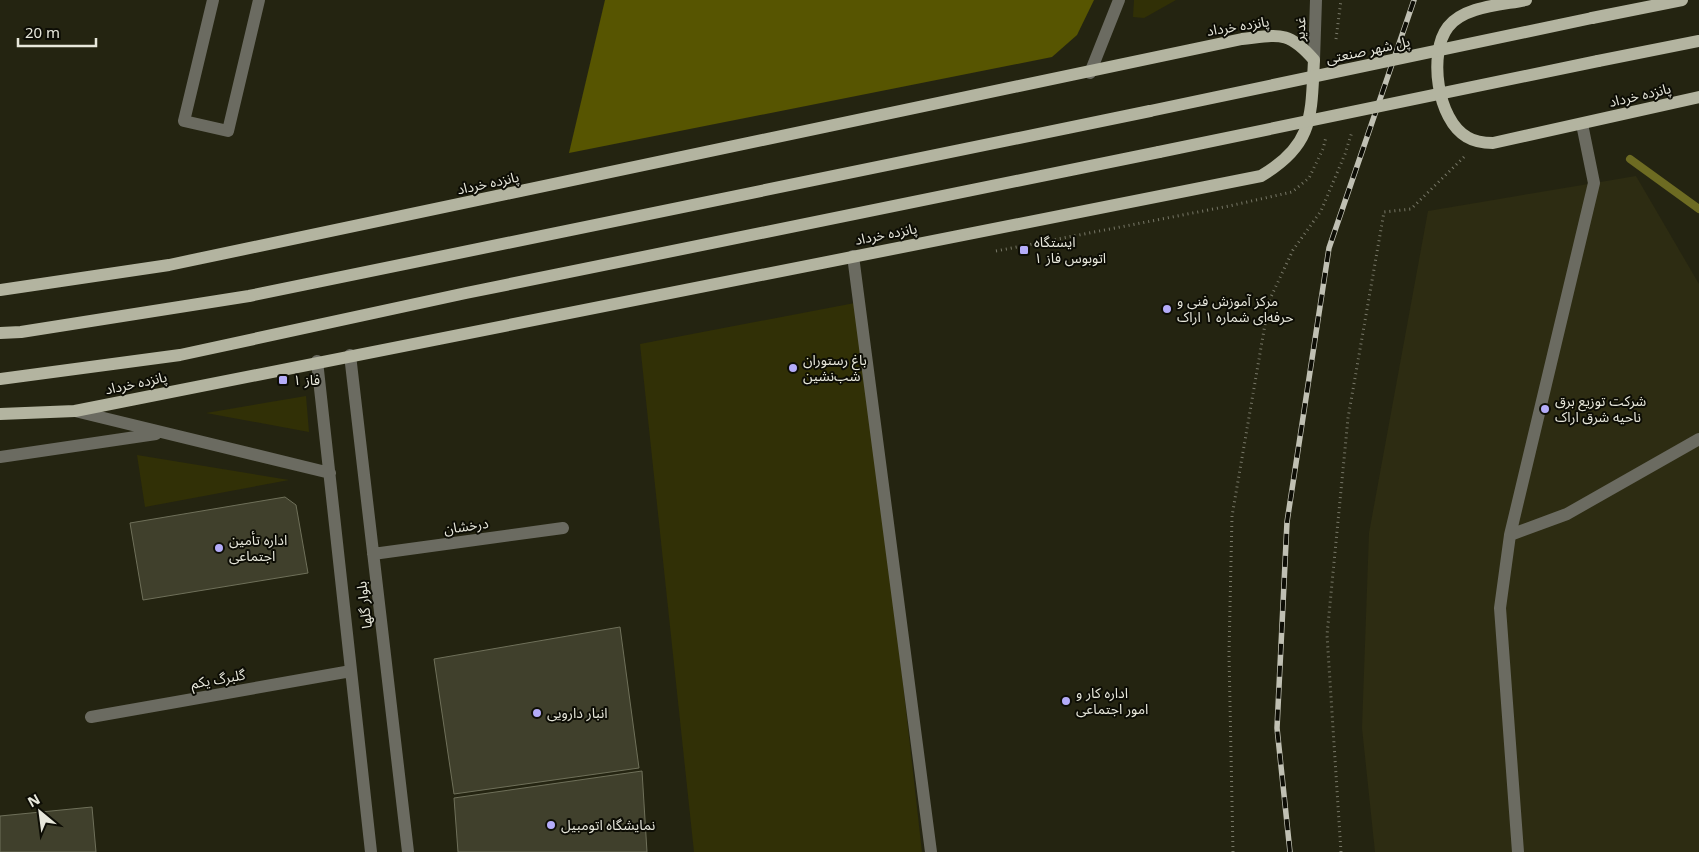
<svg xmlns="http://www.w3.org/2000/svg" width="1699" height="852" viewBox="0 0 1699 852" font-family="'Noto Sans','Noto Sans Arabic',sans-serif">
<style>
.built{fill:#2d2c12}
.green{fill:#313006}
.forest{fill:#575501}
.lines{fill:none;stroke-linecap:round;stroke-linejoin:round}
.stream{stroke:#6d6b22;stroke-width:8}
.building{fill:#40402c;stroke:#6f705a}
.path{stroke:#787868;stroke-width:3;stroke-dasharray:1 4;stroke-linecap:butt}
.minor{stroke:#6b6b61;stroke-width:12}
.major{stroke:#b3b4a0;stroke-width:12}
.rail-casing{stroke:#c0c0b3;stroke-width:5.5}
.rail{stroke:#0d0d05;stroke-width:4;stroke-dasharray:11;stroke-linecap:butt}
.major-bridge{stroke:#b3b4a0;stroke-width:12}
.poi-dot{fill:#b4acf9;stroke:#0d0d05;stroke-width:2}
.labels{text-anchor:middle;stroke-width:4;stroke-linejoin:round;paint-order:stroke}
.street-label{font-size:14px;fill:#e7e7db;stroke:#0d0d05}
.poi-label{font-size:14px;fill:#e7e7db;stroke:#0d0d05;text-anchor:start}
</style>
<rect width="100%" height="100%" fill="#242411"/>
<path class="built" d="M1636,176l63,108v568h-324l-13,-124 7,-195 59,-322z"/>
<path class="green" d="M1134,0h42l-32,18 -11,-1z
M860,302l62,550h-228l-54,-508z
M306,396l3,36 -103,-19z
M137,455l152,25 -144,27z"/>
<path class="forest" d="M605,0h489l-17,35 -25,22 -483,96z"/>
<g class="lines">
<path class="stream" d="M1630,159l69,50"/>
</g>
<path class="building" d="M285,497l11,8 12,68 -165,27 -13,-77z
M620,627l19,141 -185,26 -20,-135z
M642,771l5,81h-189l-4,-54z
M92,807l4,45h-96v-36z"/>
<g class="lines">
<path class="path" d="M1336,39l5,-39
M996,251l233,-45 63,-14 17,-14 14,-29 3,-12
M1233,852l-4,-198 3,-138 37,-215 24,-51 28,-39 24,-57 7,-22
M1341,852l-14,-217 21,-217 36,-206 27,-3 53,-52"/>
<path class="minor" d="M213,0l-29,121 44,10 31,-131
M1314,60l2,-60
M1090,73l29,-73
M853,256l78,596
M350,355l58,497
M317,361l54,491
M75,411l255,62
M0,457l156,-23
M1510,535l57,-21 132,-75
M373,554l190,-26
M91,717l260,-46
M1518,852l-18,-244 10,-73 84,-352 -12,-59"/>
<path class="major" d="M1526,0c-23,5 -62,6 -78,27 -20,26 -11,93 19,110 8,5 17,6 26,6l206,-46
M1592,18l90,-18
M1598,61l101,-20
M0,290l169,-25 1073,-226c37,-4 46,-9 72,21 -3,56 0,85 -53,116l-1186,235 -75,3
M0,333l21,-1 228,-36 901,-185
M0,379l180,-24 286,-62 693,-141"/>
<defs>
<path id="rail" d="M1290,852l-13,-124 10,-206 42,-274 85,-248"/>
</defs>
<use href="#rail" class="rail-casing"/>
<use href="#rail" class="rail"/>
<path class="major-bridge" d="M1150,111l442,-93
M1159,152l439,-91"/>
</g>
<g class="poi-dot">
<rect x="1019" y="245" width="10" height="10" rx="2.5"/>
<circle cx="1167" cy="309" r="5"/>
<circle cx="793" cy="368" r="5"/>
<rect x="278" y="375" width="10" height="10" rx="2.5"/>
<circle cx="1545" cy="409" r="5"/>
<circle cx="219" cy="548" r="5"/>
<circle cx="1066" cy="701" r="5"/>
<circle cx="537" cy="713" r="5"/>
<circle cx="551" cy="825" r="5"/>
</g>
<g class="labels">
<g class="street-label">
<text transform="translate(1238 26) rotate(-9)" y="5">پانزده خرداد</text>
<text transform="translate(1300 29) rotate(-88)" y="5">غدیر</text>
<text transform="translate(1368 50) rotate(-12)" y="5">پل شهر صنعتی</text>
<text transform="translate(1640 95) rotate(-13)" y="5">پانزده خرداد</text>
<text transform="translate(488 183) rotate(-12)" y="5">پانزده خرداد</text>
<text transform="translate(886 234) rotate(-11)" y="5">پانزده خرداد</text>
<text transform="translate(136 383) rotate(-12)" y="5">پانزده خرداد</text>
<text transform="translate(466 526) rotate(-8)" y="5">درخشان</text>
<text transform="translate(364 605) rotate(-97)" y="5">بلوار گلها</text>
<text transform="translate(218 679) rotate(-10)" y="5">گلبرگ یکم</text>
</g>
<g class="poi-label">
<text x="1034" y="247">ایستگاه<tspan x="1034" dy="16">اتوبوس فاز ۱</tspan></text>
<text x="1177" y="306">مرکز آموزش فنی و<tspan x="1177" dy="16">حرفه‌ای شماره ۱ اراک</tspan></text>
<text x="803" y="365">باغ رستوران<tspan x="803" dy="16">شب‌نشین</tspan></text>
<text x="293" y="385">فاز ۱</text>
<text x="1555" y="406">شرکت توزیع برق<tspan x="1555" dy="16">ناحیه شرق اراک</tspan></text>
<text x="229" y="545">اداره تأمین<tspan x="229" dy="16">اجتماعی</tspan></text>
<text x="1076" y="698">اداره کار و<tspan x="1076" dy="16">امور اجتماعی</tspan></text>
<text x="547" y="718">انبار دارویی</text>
<text x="561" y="830">نمایشگاه اتومبیل</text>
</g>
</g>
<g transform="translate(40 812) rotate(331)" stroke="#0d0d05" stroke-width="4" paint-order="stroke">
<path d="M0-4L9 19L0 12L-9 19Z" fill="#e7e7db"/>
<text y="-8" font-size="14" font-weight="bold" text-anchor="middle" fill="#e7e7db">N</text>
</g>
<path d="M18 38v8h78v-8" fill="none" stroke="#e7e7db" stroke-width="2.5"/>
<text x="25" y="38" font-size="15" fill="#e7e7db" stroke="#0d0d05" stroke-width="4" paint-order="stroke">20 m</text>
</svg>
